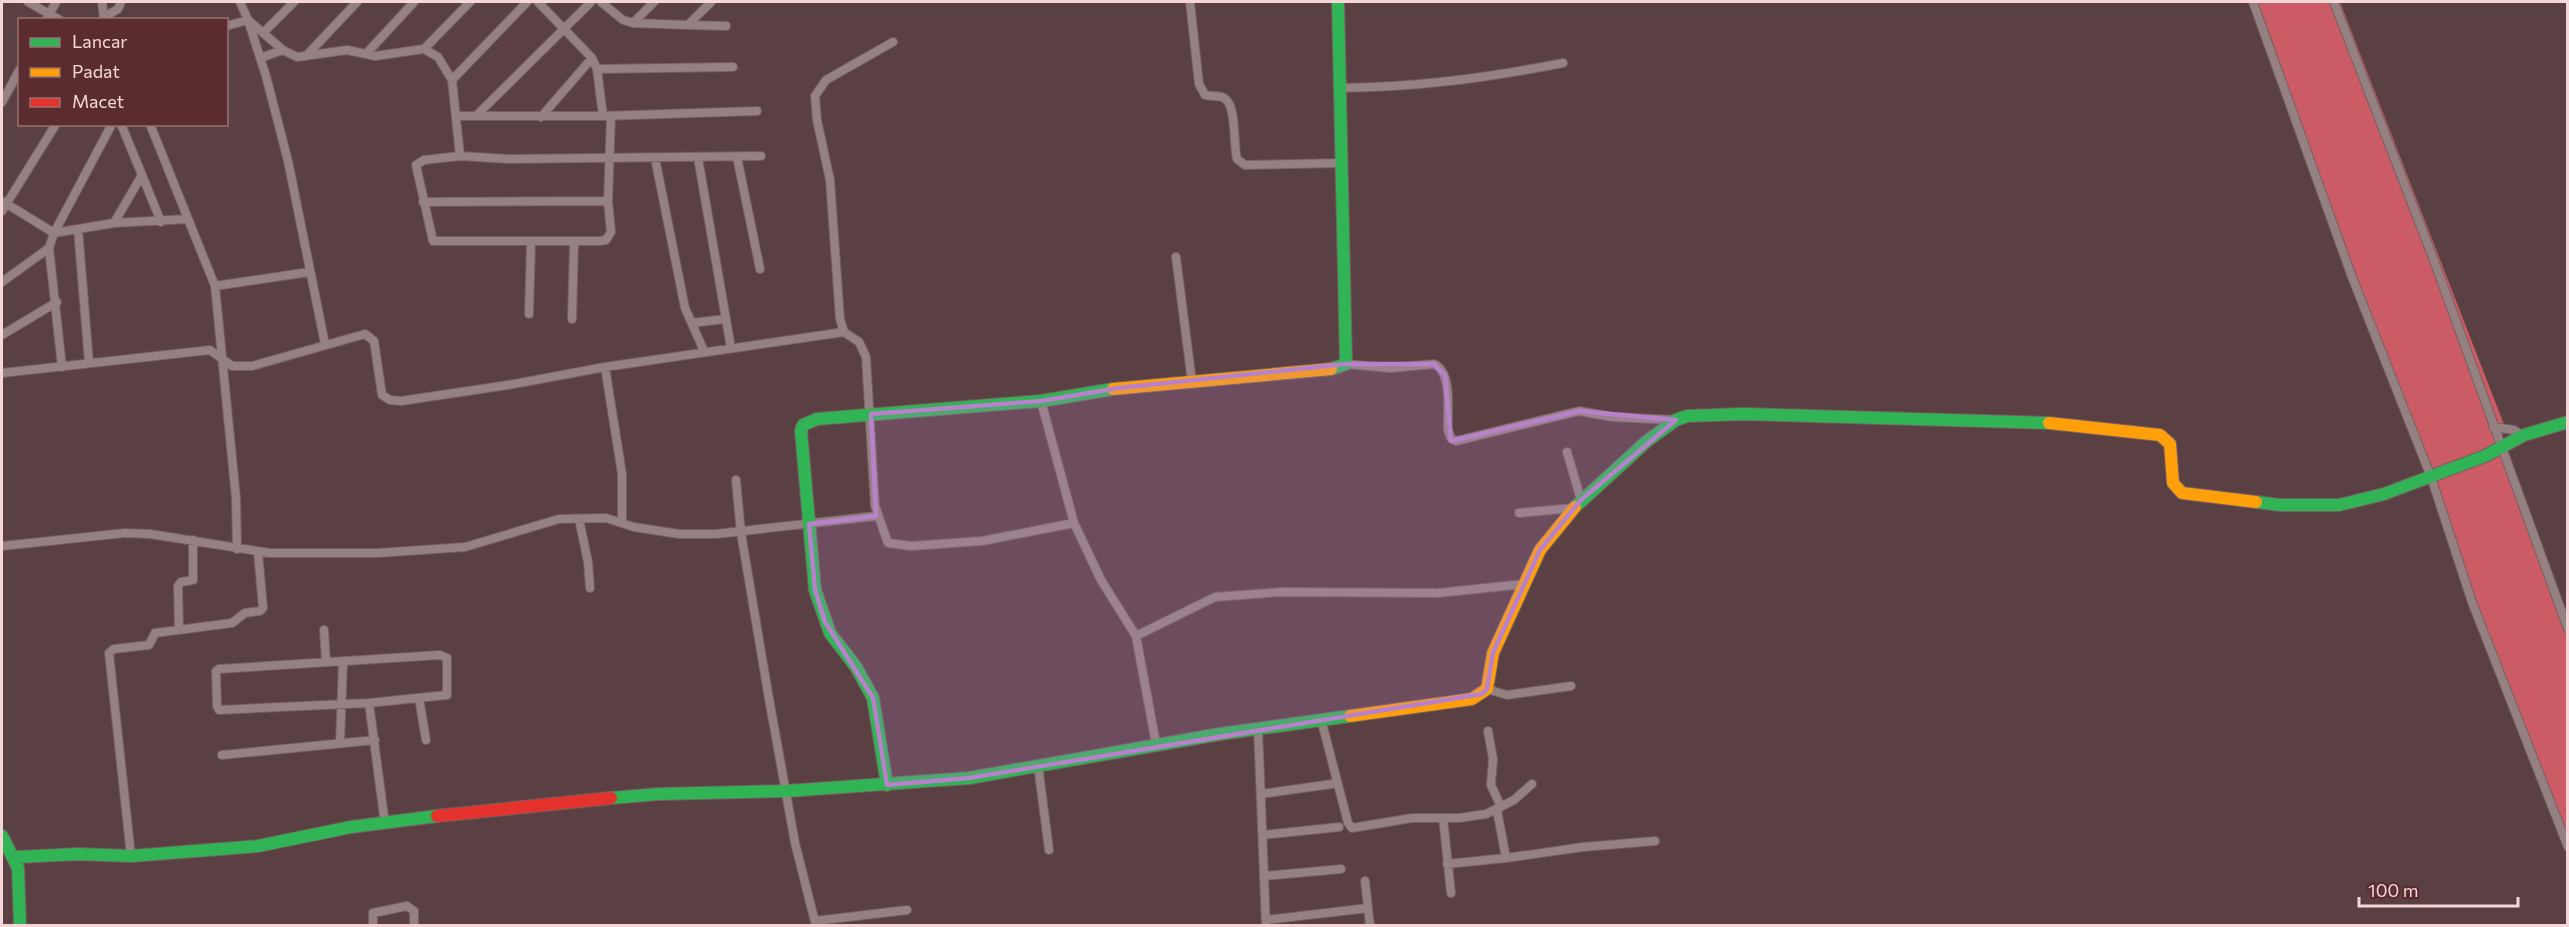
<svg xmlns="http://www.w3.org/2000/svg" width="2569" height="927" viewBox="0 0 2569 927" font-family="Commissioner,sans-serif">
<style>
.water{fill:#cb5c66}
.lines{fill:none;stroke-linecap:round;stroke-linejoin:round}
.street-casing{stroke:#755e60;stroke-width:10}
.fast-casing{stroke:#755e60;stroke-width:14}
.slow-casing{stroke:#755e60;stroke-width:14}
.jam-casing{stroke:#755e60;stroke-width:14}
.street{stroke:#958182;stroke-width:8}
.fast{stroke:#30b455;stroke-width:12}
.slow{stroke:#ff9f0a;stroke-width:12}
.jam{stroke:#e5322d;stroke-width:12}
.marked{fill:#b882cb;fill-opacity:0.2;stroke:#b882cb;stroke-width:4.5;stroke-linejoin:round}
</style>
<rect width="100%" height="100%" fill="#5a4042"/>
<path class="water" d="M2251,2h89l165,425 -6,18 68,184v220z"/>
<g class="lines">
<defs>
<path id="street" d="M28,2l32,18
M102,2l2,18
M240,2l8,18 35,30 14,7 50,-7 28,6 49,-7 14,8 14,23 8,76 49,3 252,-3
M538,2l54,56 5,11 6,47 154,-5
M601,2l22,18 10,3 55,2 23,-23
M1190,2l9,82 6,11c6,2 13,0 19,3 13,7 9,47 13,61l8,6 96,-2
M2253,2l99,275 79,200 41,125 96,245
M2334,2l99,256 135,371
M104,17l14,-8 3,-7
M46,20l10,-18
M633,23l21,-21
M688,25l38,1
M226,26l22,-6 18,56 22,85 37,183
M264,32l30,-30
M893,42l-67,38 -11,16 2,24 13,60 10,139 4,13 15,10 7,15 9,149 13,37 23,3 71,-5 92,-18 27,57 35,56 20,108
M424,49l46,-47
M366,54l48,-52
M306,56l51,-54
M260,58l23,-8
M597,69l136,-2
M452,80l75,-78
M1339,88c79,-1 147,-10 224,-25
M2,102l18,-33
M478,114l113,-112
M458,116h145
M541,117l51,-59
M150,124l65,162 21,212 1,51
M460,156l-36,4 -8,5 17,76h167l6,-1 5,-8 -3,-31 3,-85
M737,157l23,112
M655,158l30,150 19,43
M698,158l33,190
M142,175l19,47
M2,201l52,32 60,-10 74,-4
M423,202l185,-1
M2,211l54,-87
M114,223l28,-48 -21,-51
M78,229l11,134
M1176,257l16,125
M2,282l47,-34
M215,286l94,-14
M529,314l2,-71
M572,319l2,-76
M692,323l33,-4
M2,335l55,-33
M1346,364l44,4 44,-4c19,8 13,48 14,66l3,8 5,3 123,-30 34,6 62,3
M62,367l-13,-119 5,-15 58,-109
M605,367l17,107v47
M2,373l208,-23 22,16h20l113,-32 9,7 8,54 8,5 11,1 107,-16 97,-18 239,-35
M1041,401l33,122
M2493,427l21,3 9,6
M1567,452l14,48
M736,480l5,53 27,160 27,150 21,83
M1519,513l55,-5
M579,519l9,43 2,26
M2,546l123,-13 25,1 120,19h108l87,-6 94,-28 47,-1 28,9 45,7h37l160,-18
M179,629l-1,-43 3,-4 12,-2v-40
M324,630l2,32
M1136,636l79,-39 66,-5 157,1 86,-9
M440,655l7,3v37l-78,8 -150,7 -2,-4 -1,-35 3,-2z
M1487,689l20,6 64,-9
M419,698l7,42
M369,703l16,121
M1321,719l27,104 4,5 60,-10h47l27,-4 28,-14 18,-16
M1258,728l8,198
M1488,731l5,28 -2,26 10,22
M340,743l3,-82
M222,755l153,-15
M1038,765l11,85
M1261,794l71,-10
M1497,810l9,48 77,-11 72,-6
M1443,818l8,75
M1263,835l76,-8
M131,856l-22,-203 5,-4 35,-4 6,-12 77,-10 13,-10 15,-2 3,-3 -5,-56
M1447,864l59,-6
M1265,876l76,-7
M1365,881l5,45
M1266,920l102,-12
M815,921l92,-11
M373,926v-13l34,-7 7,5v15"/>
<path id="fast" d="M1331,369l15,-5 -8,-362
M2256,502l24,3h59l45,-11 101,-38 39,-21 44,-13
M1575,507l72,-66 29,-21 11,-4 56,-2 306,9
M887,785l-14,-87 -17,-31 -26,-34 -15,-43 -14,-159 2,-6 14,-6 224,-18 72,-12
M611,798l48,-4 128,-3 182,-13 251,-44 130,-18
M2,836l16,32 2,58
M17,857l61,-3 53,2 127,-10 93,-19 86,-11"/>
<path id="slow" d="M1113,389l218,-20
M2049,423l111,12 10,9 3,39 9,10 74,9
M1350,716l122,-17 15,-10 6,-36 47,-103 35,-43"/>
<path id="jam" d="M437,816l174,-18"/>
</defs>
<use href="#street" class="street-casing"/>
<use href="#fast" class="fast-casing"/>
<use href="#slow" class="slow-casing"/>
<use href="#jam" class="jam-casing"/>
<use href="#street" class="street"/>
<use href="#fast" class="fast"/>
<use href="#slow" class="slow"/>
<use href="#jam" class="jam"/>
</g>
<path class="marked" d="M1346,364h88l11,11 6,66 128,-30 97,9 -95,80 -41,50 -47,103 -6,36 -5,5 -513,84 -82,7 -14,-87 -48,-76 -10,-32 -6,-66 67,-8 -5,-102 170,-13 77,-13z"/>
<rect width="2569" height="927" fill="none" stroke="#f5d7d7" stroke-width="6"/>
<rect x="18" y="18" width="210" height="108" fill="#5a2c2f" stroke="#987072" stroke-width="1.5"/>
<rect x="30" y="38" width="30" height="9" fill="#30b455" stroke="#987072" stroke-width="1.5"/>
<text x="72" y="48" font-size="18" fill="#f5d7d7">Lancar</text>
<rect x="30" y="68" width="30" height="9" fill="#ff9f0a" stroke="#987072" stroke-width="1.5"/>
<text x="72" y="78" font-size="18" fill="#f5d7d7">Padat</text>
<rect x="30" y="98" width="30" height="9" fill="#e5322d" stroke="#987072" stroke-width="1.5"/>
<text x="72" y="108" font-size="18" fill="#f5d7d7">Macet</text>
<path d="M2359 897v9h159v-9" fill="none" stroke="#f5d7d7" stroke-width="3"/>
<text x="2368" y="897" font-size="18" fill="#f5d7d7" stroke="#5a2c2f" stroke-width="4.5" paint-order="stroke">100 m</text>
</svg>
